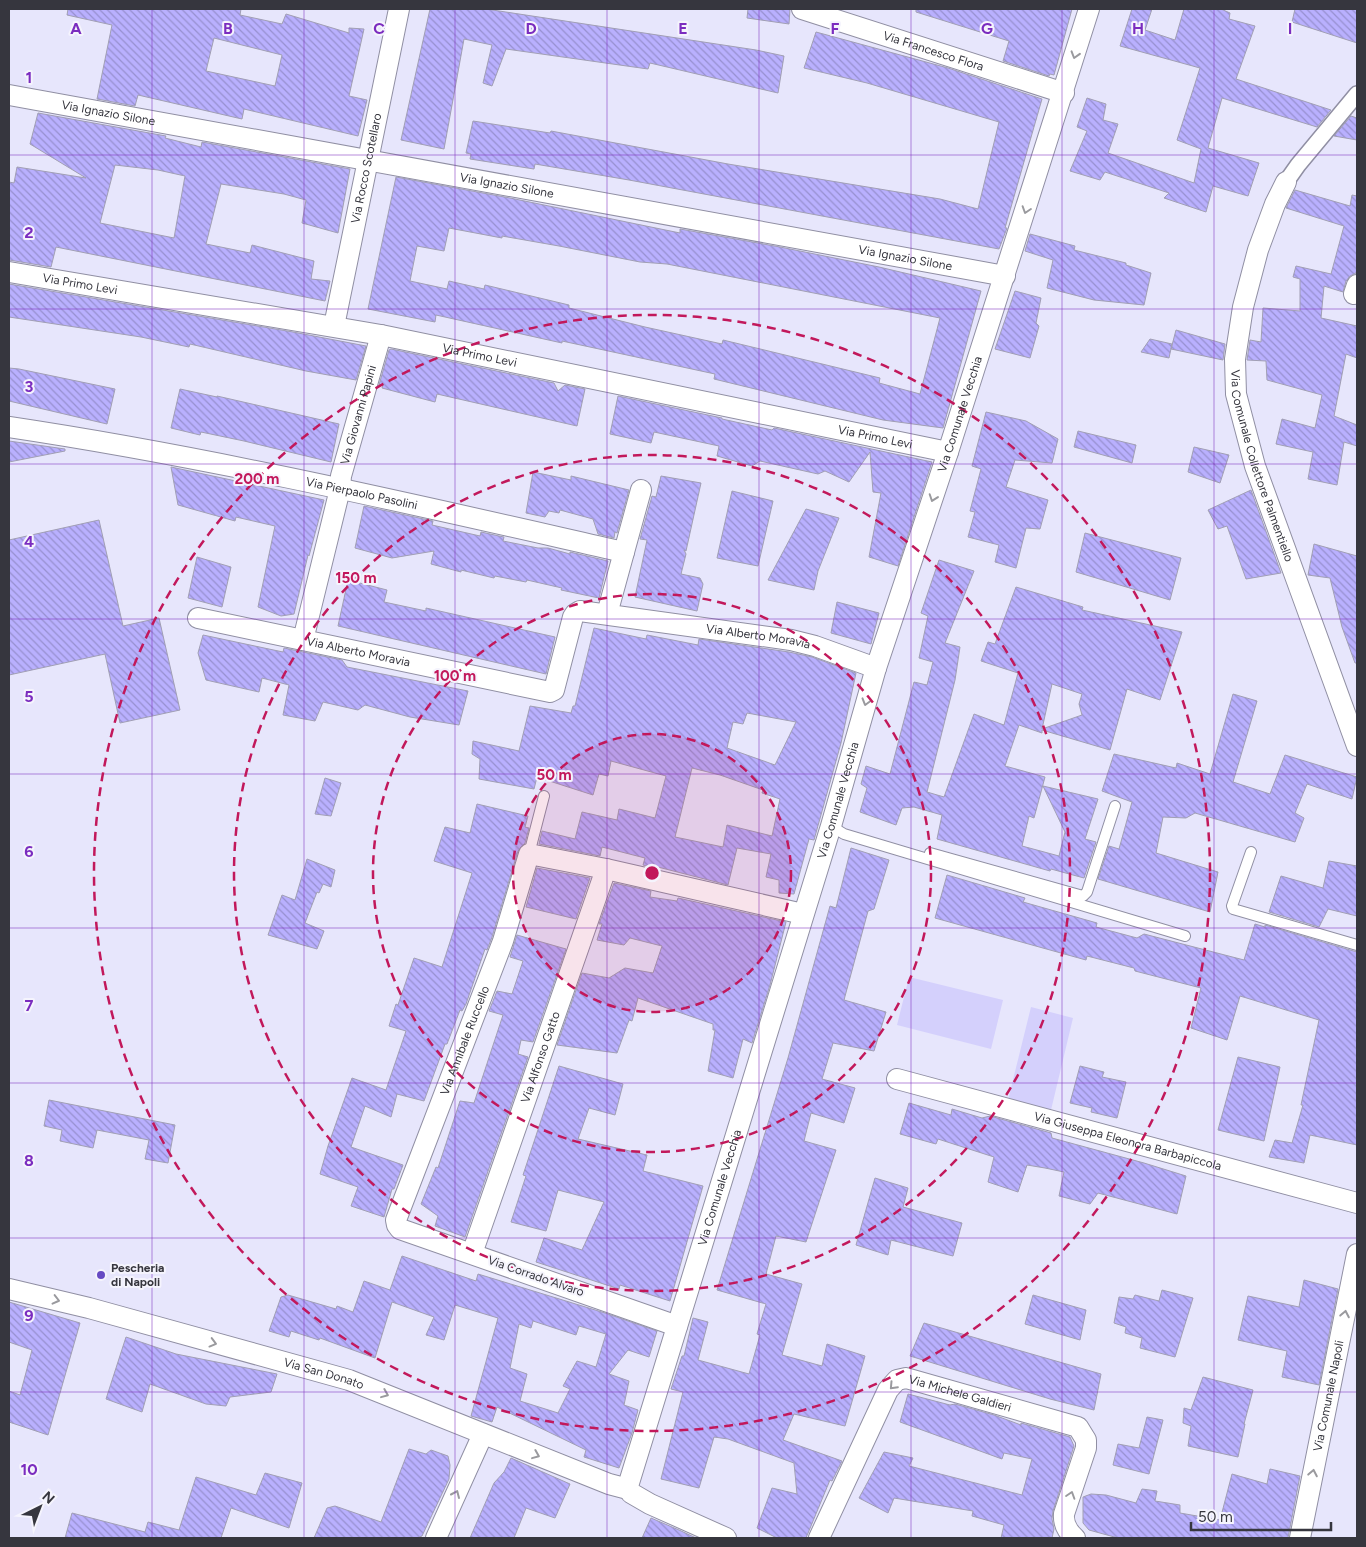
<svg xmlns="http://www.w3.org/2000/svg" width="1366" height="1547" viewBox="0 0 1366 1547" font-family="Figtree,sans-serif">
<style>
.grass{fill:#d4d0fc}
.building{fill:url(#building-back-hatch);stroke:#a19fb4;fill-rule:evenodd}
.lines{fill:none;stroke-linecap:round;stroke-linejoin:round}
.service-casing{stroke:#908fa3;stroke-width:12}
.pedestrian-casing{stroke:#908fa3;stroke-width:18}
.minor-casing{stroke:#908fa3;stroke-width:22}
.service{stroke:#fff;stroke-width:10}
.pedestrian{stroke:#fff;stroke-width:15}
.minor{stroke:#fff;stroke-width:20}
.oneway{stroke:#9a9a9e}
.grid{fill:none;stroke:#7b2cbf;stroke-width:1;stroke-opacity:0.55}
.ring{fill:none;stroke:#c2185b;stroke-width:2.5;stroke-dasharray:9 6}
.poi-dot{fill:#664ac3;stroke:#f5f4fd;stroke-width:2}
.labels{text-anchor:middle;stroke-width:4;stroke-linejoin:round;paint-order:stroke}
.street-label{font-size:12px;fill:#36363e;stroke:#f5f4fd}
.poi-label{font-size:12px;font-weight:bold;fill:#36363e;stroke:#f5f4fd;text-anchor:start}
.grid-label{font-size:16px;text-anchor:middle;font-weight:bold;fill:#7b2cbf;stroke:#f5f4fd;stroke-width:4;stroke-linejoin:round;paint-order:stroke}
.centre{fill:#c2185b;stroke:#f5f4fd;stroke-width:2.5}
.ring-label{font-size:15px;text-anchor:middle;font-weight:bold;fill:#c2185b;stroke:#f5f4fd;stroke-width:4;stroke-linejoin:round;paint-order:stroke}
</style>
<defs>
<pattern id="building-back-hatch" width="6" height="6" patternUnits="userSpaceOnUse" patternTransform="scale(1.25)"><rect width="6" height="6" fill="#b9b0fe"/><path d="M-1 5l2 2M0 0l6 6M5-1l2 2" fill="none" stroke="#9790cf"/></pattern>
</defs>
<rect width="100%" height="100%" fill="#e7e6fc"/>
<path class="grass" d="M909,977l94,23 -12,49 -94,-24z
M1031,1007l42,11 -22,92 -43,-10z"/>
<path class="building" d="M68,9h173l-1,6 42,9 4,-10 63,19v-5l15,1 -15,67 18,4 -9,36 -114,-27 -2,10 -104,-24 -3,11 -38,-7 15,-74 -45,-10zM214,38l68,17 -7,31 -69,-15z
M430,9h56l270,41 28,6 -6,37 -128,-30 -2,6 -142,-20 -14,37 -9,-3 9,-38 -28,-6 -20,110 -43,-9z
M748,9h42l-1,15 -42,-6z
M916,9h156l-18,66 -4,-1 -1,2 -46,-15 6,-20 -93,-29z
M1132,9h20l-7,21 30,10 9,-31h37l9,4 -1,6 26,7 -19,53 95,31 -14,17 -95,-29 -14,50 51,15 -11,33 -35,-10 -7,26 -42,-14 5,-5 -64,-21 -5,8 -30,-9 17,-40 -10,-4 10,-29 19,6 -3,16 15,4 -10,29 86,30 7,-34 -24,-9 23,-72 -80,-22z
M1295,9h62v34l-65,-21z
M816,32l132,36 94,31 -37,129h2l-8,21 -370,-69 -94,-16 -1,5 -64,-10 1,-5 -5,-1 7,-32 77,12 1,-2 177,33 212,35 38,10 21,-87 -132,-39 -63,-15z
M38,113l128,23 -1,2 36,9 1,-5 148,27 -12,64 -36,-10 4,-23 -22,-6 -63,-10 -15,60 44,9 2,-8 62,16 -3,18 19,2 -5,20 -269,-54 -5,20 -42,-7v-78l5,1 3,-16 69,11 -56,-34zM115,165l43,5 27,6 -11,62 -74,-15z
M1351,116l6,2v22l-23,-4z
M396,177l114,21 170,35v-4l100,18 99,20 102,24 -38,137 -60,-8 -169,-41 1,-5 -153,-33v2l-126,-28 -1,7 -67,-13zM449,228l53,10v-2l57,10 81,16 27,2 273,54 -20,76 -41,-11 1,-5 -157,-38 -1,4 -77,-17 -76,-19v-3l-84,-20 -1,4 -35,-8 -2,8 -37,-8 7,-35 27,5z
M1295,190l55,16 2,-11 5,1v73l-1,4 -6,3 -4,5 -3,11 -19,-6 -3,32 36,8v32l-11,-4 -12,62 23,9v21l-13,-4 -7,43 -29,-6 5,-27 -37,-8 6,-25 33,9 7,-33 -55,-15 -1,-19 -19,-1 3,-20 11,2 2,-34 37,3v-32l-7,-2 3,-11 35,8 13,-48 -58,-18z
M1030,234l45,12 -1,4 52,13v2l25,8 -7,32 -50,-5 -47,-12 6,-28 -28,-9z
M9,284l284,48 73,14 -10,34 -50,-9 -116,-27 -1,3 -48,-10 -132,-20z
M1015,291l26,7 -5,25 3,3 -9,32 -35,-9z
M1176,330l49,14 -2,16 -52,-11z
M1150,339l22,5 -3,14 -28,-6z
M391,349l163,34 4,8 7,-6 20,4 -8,37 -140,-32 -2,8 -53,-14 1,-3h-4l10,-35z
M9,368l10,1 96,20 -8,35 -98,-23z
M180,389l37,8v-1l122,28 -8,38 -87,-21 -43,-9 -1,3 -29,-7z
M618,396l104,22v1l50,11 2,-2 158,34 -34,104 -29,-9 12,-64 -8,-1 -3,-40 -21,30 -24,-11 -7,3 -58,-13 -8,5 -35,-10 2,-10 -65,-14 -3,11 -41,-9z
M986,412l40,9 32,18 -6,24 -37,-3 -9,27 42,13 -8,29 -14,-1 -10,40 -21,-6 4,-17 -31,-8 7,-25 -5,-1 11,-42 -9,-3z
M1078,431l58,14 -4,18 -58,-16z
M9,441l56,8v2l-56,11z
M1194,447l35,8 -9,28 -32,-11z
M171,467l153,33 -15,56 -1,-1 -14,59 -13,2 -23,-9 17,-81 -39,-9 -1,4 -57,-16z
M533,472l38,8v-4l58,14 -12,43 -2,-1 -1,6 -16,-4 -5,-15 -33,-9 -1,3 -10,-2 -4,6 -19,-4z
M661,476l40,7 -15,68 -2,-1 2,4 -5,20 19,4 3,6 -6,27 -62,-14 12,-57 -7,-1 12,-43 4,1z
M1251,490l30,83 -35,6 -19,-53 -9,3 -10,-19z
M732,491l41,10 -15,65 -41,-8z
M364,506l69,15 -1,4 48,11 1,-4 18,4 5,1 -1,4 35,7h10l22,6v-2l38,9 -9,37 -38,-8 1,-2 -35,-8 -1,2 -31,-6 -1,2 -33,-8v2l-30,-8 3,-13 -42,7 -37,-10z
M806,509l33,9 -21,53 -4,19 -46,-10z
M99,520l24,106 36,-8 21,92 -60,13 -15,-69 -96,21v-135z
M1085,533l96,25 -11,42 -94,-28z
M1314,544l43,12v107h-2l-13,-36 -12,-49 -22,-3z
M197,557l34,10 -9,40 -34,-9z
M939,560l35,11 -29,72 15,4 -5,33 -28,112 17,5 30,-83 30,11 14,-52 -37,-12 7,-19 7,2 21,-57 67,20 -1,3 100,22 -22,68 -33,-11 -17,61 -68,-20v3l-23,-8 -14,41 40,11 -11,41 -5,-2 -7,30 37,10 6,-24 -22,-46 55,13 -13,40 11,3 -12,36 -33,-9 -1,2 -113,-32 5,-24 -28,-8 -12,1 -6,17 -36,-13 7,-24 -6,-4 5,-18 24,8 24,-92 13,3 6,-23 -14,-4 9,-42 -7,-3zM1052,684l30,10 -3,10 3,11 -40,14z
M348,580l39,10 -3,12 42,9v-3l129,29 -9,37 -208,-48z
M837,602l42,11 -8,31 -40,-11z
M594,628l52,11 1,-4 51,10 1,-6 90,13 23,5 44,16 -15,70 -27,97 -5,-1 -15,55 -15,-1v-13l-13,-3 5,-23 -34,-6 -9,37 -74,-19v2l-11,-3 2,-7 -43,-11 -2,9 -61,-12 3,-13 33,8 7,-27 35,8 2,-11 36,9 11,-42 -55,-15 -3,15 -9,-2 -6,21 -56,-18 -3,12 -55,-10 1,-20 -8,-5 1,-13 46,10 11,-45 41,7 2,-7h2zM747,713l49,9 -21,43 -48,-17 6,-26 10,2zM692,768l28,7 43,15 -1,3 18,6 -8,37 -45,-11 -4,22 -48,-10z
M203,635l80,17 1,-4 58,12 5,7 121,24 -9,34 -49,-8 -45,-12 -7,5 -35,-8 -8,19 -32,-6 6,-30 -27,-7 -3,14 -53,-12 -8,-27z
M1233,694l24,7 -24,81 37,12 15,-39 72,22 -5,22 -45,-15 -12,29 9,5 -9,24 -100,-29 -9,5 -23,-1 -7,36 62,19 -8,40 -112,-33 11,-33 10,3 13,-47 -30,-11 12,-37 62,14 1,-5 33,11z
M325,778l16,5 -10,33 -16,-2z
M477,804l51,12 -3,11 4,1 -4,15 -7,8 -26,86 -5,13 -2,-1 -19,55 -4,7 -2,-1 -13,34h-2l-21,57 -27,-7 -6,23 -26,-11 -14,41 52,18 -9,24h-2l-8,28 -33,-11 7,-19 -38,-13 8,-28 24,-68 34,12 20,-59 -17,-5 7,-22 2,1 16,-47 28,9 30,-94 -38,-12 11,-34 25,6z
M851,848l38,12 -15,49 -6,2 -24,89 42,12 -12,39 -41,-8 -11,36 33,9 -11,35 -33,-10 -7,28 32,9 -30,92 -30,-6 -10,38 36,10 -20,71 40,11 5,-22 38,12 -20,70 -51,-12 -11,26 59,21 -10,20 -2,-1 -24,58h-29l-20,-10 15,-40 25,6 -3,-31 -66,-24 -14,-2 -15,51 -38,-9 22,-87 -12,-3 11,-33h2l9,-38 15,4 -10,38 51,14 11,-39 -3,-1 9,-30 -49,-14 71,-232 42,-152 6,2z
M307,859l28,11 -4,17 -8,-3 -4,9 -2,-1 -12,31 19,8 -7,18 -49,-14 14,-40 13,5z
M1329,861l28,5v50l-29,-7 -9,18 -50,-15 12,-36 42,12z
M537,868l53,10 -14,41 -50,-12z
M947,875l78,23 -2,4 74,21 -1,4 41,11 7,-4 100,26 11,-36 10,3v-2l92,27v193l-47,-10 -6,28 -35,-6 6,-17 17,3 11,-38h-2l18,-85 -79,-24 -13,44 -36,-12 10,-40 -66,-17 -1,-3 -47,-12 -1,4 -151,-42z
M614,883l37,8 -1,6 27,4 1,-3 108,24 -16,63 -18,58 -9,-4 -10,39 -25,-7 7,-41h-2v-6l-75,-26 -6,23 -3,-1 -12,33 -60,-8 25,-72 27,5 16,-10 28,5 9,-27 -32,-8 -6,7 -27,-5 5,-16h-3z
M517,935l49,14 -33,93 -12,-2 -3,14 10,3 -63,180 -30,-11 3,-10 -17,-12 15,-37 2,1 22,-67 14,2 29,-88 -14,-4 8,-20 15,3 11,-33 -13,-4z
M1238,1057l42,10 -16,74 -46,-11z
M559,1066l64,18 -8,31 -26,-7 -11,31 69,16 -4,16 60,15 -33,115 -50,-16 -1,4 -83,-27 8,-24 38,12 22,-48 -46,-12 -12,41 -35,-9 15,-46 -3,-1z
M1080,1066l24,6 -2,5 24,5 -9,36 -26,-6 1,-4 -22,-5z
M49,1100l126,25 -7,38 -23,-4 4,-19 -52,-10 -4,18 -33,-7 2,-11 -18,-4z
M909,1103l42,12 1,-6 30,9 8,-2 61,17 1,5 92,25 42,13 -9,38 -79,-21 -8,11 -31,-8 5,-24 -19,-4 -18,-3 -9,27 -30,-10 6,-25 -56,-18 -2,5 -36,-10z
M875,1178l33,10 -5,19 59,16 -9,33 -62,-16 -3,15 -32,-10z
M402,1256l74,25 2,-7 127,39 52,18 -8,26 -21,-7 -19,24 20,7 -5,24 14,5 -6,23 -13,35 -35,-11 2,-7 -89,-43 -5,15 -21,-6 27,-98 -43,-13 -11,35 -18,-5 8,-18 -42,-15 -17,56 -55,-20 -1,2 -28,-9 -2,6 -20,-6 12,-34 7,-2 48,14 1,-3 16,6 11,-31 26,9zM533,1321l43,14 3,-9 27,8 -10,33 -19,-6 -14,25 7,3 -12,24 -38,-12 7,-27 -17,-6 9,-44 12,4z
M1304,1280l34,9 -19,96 -37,-8 5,-26 -49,-11 10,-44 51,11z
M1162,1290l31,8 -18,59 -35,-9 2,-10 -17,-5 1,-6 -12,-4 5,-26 14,2 2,-4 24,6z
M1033,1295l53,15 -6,30 -55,-16z
M9,1302l71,21 -32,112 -39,-13v-31l11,4 12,-45 -23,-8z
M924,1323l177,51 -7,36 -44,-11 -140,-43z
M126,1337l50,17 101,20 -6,18 -41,5 -4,9 -20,-2 -56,-20 -8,28 -36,-13z
M1203,1377l50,13 -9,34h1l-7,33 -50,-11 3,-20 -8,-3 1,-15 7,2z
M908,1394l42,11 5,-1 39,11 27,10v-2l49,14 4,9 -21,65 -1,8 2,10 -2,9h-51l3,-13 -32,-9 1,-5 -79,-13 -6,15 -29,-15 25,-46 29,6 -4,8 113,29 10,-36 -28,-6 -2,6 -102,-37z
M1147,1417l16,3 -14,54 -36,-9 5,-21 21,4z
M409,1449l17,5 5,-4 17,6 2,9 -1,14 -27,57 -5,2h-103l13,-30 8,-2 46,16z
M511,1458l59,26 -15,34 -29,-10 -12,30h-44l24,-55 10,-11z
M1270,1469l30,7 -12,62h-170l-29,-8 -6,-7v-26l8,-3 15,1 30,8 6,-14 15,2 -2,10 25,4v8l40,7 12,-46 35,10z
M265,1473l37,10 -13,45 -58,-20 -10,30h-156l7,-25 73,19 3,-10 31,8 17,-53 60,18z
M651,1518l28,12 17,8h-54z"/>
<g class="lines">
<defs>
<path id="service" d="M831,826l13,8 341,102
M1251,852l-19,54 1,3 124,36
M930,853l153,43 4,-4 28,-86
M529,854l15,-58"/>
<path id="pedestrian" d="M1286,182l12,-17 59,-71"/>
<g id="minor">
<path id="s1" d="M802,9l262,84"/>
<path id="s2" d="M9,95l996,181"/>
<path id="s3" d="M1286,182l-11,22 -17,46 -15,57 -8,52 1,35 19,72 102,280"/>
<path id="s4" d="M9,272l372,63 567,117"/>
<path d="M1354,294l3,-9"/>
<path id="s5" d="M334,326l65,-317"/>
<path id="s6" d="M9,427c207,31 411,79 615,125"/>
<path d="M607,614l34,-124"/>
<path id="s7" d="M198,618l352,74 4,-2 19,-73 2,-3 5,-3 211,29 24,6 61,22"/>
<path id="s8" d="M303,640l37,-151 1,-13 40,-141"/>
<path id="s9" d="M897,1079l460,124"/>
<path id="s10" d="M475,1245l131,-376"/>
<path id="s11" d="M9,1289l80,19 260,72 260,104 19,5"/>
<path id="s12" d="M677,1326l-277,-97 -3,-4 -1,-5 107,-279 26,-87 77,15 197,45"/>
<path d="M436,1538l47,-104"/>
<path id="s13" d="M726,1538l-76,-34 -19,-11 -3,-7 203,-660 45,-158 72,-216 141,-443"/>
<path id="s14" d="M819,1538l69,-148 9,-10 9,-2 172,49 8,13v8l-22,66c-1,11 4,18 11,24"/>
<path id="s15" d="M1300,1538l57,-284"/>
</g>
</defs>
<use href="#service" class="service-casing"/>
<use href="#pedestrian" class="pedestrian-casing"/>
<use href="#minor" class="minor-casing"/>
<use href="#service" class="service"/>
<use href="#pedestrian" class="pedestrian"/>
<use href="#minor" class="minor"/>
</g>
<defs><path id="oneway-chevron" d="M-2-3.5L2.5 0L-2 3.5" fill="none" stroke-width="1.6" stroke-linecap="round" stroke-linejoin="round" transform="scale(1.25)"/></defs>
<g class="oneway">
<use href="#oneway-chevron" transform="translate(1075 55) rotate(107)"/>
<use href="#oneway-chevron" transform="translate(1026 210) rotate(108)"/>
<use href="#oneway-chevron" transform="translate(933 498) rotate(109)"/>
<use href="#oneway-chevron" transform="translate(866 702) rotate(106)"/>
<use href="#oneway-chevron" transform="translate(56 1300) rotate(14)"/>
<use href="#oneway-chevron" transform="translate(1345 1314) rotate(-79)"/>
<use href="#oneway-chevron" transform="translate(213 1343) rotate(15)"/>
<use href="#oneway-chevron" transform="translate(893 1386) rotate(133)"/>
<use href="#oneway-chevron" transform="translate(385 1394) rotate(22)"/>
<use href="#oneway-chevron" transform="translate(536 1455) rotate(22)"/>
<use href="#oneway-chevron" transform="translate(1313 1473) rotate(-79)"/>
<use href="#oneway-chevron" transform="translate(456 1494) rotate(-66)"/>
<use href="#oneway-chevron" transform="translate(1071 1495) rotate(-72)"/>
</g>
<path class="grid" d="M152,9v1529M304,9v1529M455,9v1529M607,9v1529M759,9v1529M911,9v1529M1062,9v1529M1214,9v1529M9,155h1348M9,309h1348M9,464h1348M9,619h1348M9,774h1348M9,928h1348M9,1083h1348M9,1238h1348M9,1392h1348"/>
<circle cx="652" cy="873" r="139" fill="#c2185b" fill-opacity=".12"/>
<g class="ring">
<circle cx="652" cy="873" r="139"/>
<circle cx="652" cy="873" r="279"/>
<circle cx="652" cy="873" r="418"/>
<circle cx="652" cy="873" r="558"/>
</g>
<circle class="poi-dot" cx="101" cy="1275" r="5"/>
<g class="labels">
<g class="street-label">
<text dy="4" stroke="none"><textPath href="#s1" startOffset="138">Via Francesco Flora</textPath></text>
<text dy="4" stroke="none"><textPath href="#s2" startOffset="101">Via Ignazio Silone</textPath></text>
<text dy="4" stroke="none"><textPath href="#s5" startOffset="161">Via Rocco Scotellaro</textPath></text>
<text dy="4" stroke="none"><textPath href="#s2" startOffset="506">Via Ignazio Silone</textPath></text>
<text dy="4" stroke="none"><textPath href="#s2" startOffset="911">Via Ignazio Silone</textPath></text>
<text dy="4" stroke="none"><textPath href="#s4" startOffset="72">Via Primo Levi</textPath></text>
<text dy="4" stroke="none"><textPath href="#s4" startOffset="478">Via Primo Levi</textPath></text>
<text dy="4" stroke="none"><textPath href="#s8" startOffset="232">Via Giovanni Papini</textPath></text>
<text dy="4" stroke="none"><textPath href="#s13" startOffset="1235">Via Comunale Vecchia</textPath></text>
<text dy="4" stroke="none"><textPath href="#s4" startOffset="882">Via Primo Levi</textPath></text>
<text dy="4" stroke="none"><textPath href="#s3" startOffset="296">Via Comunale Collettore Palmentiello</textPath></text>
<text dy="4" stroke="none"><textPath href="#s6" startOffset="359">Via Pierpaolo Pasolini</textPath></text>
<text dy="4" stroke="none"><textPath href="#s7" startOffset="629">Via Alberto Moravia</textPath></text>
<text dy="4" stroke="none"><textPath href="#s7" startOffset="164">Via Alberto Moravia</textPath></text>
<text dy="4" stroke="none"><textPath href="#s13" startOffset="830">Via Comunale Vecchia</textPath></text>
<text dy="4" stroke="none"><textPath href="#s12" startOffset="496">Via Annibale Ruccello</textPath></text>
<text dy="4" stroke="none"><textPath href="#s10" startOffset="199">Via Alfonso Gatto</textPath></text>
<text dy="4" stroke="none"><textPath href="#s9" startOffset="239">Via Giuseppa Eleonora Barbapiccola</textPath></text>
<text dy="4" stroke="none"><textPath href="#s13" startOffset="425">Via Comunale Vecchia</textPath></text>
<text transform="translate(536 1276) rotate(19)" y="4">Via Corrado Alvaro</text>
<text dy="4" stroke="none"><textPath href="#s11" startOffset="326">Via San Donato</textPath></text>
<text dy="4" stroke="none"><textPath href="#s14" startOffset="242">Via Michele Galdieri</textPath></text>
<text dy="4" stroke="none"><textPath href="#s15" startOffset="145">Via Comunale Napoli</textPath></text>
</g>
<g class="poi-label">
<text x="111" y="1272">Pescheria<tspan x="111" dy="14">di Napoli</tspan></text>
</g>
</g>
<g class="grid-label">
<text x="76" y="34">A</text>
<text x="228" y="34">B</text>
<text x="379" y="34">C</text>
<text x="531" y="34">D</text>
<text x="683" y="34">E</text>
<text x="835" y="34">F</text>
<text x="987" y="34">G</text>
<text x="1138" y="34">H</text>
<text x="1290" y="34">I</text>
<text x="29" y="83">1</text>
<text x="29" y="238">2</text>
<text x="29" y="392">3</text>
<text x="29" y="547">4</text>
<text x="29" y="702">5</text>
<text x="29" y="857">6</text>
<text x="29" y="1011">7</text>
<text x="29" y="1166">8</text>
<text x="29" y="1321">9</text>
<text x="29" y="1475">10</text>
</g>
<circle cx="652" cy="873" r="8" class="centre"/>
<g class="ring-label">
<text x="257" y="484">200 m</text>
<text x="356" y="583">150 m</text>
<text x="455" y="681">100 m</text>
<text x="554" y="780">50 m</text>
</g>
<rect width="1366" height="1547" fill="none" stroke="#36363e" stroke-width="20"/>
<g transform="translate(40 1507) rotate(42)" stroke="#f5f4fd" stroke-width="4" paint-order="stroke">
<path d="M0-4L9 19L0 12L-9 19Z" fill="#36363e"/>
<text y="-8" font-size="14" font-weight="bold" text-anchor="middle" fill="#36363e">N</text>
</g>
<path d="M1191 1522v8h140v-8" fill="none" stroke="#36363e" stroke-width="2.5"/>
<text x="1198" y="1522" font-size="15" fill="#36363e" stroke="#f5f4fd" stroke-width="4" paint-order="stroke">50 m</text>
</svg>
